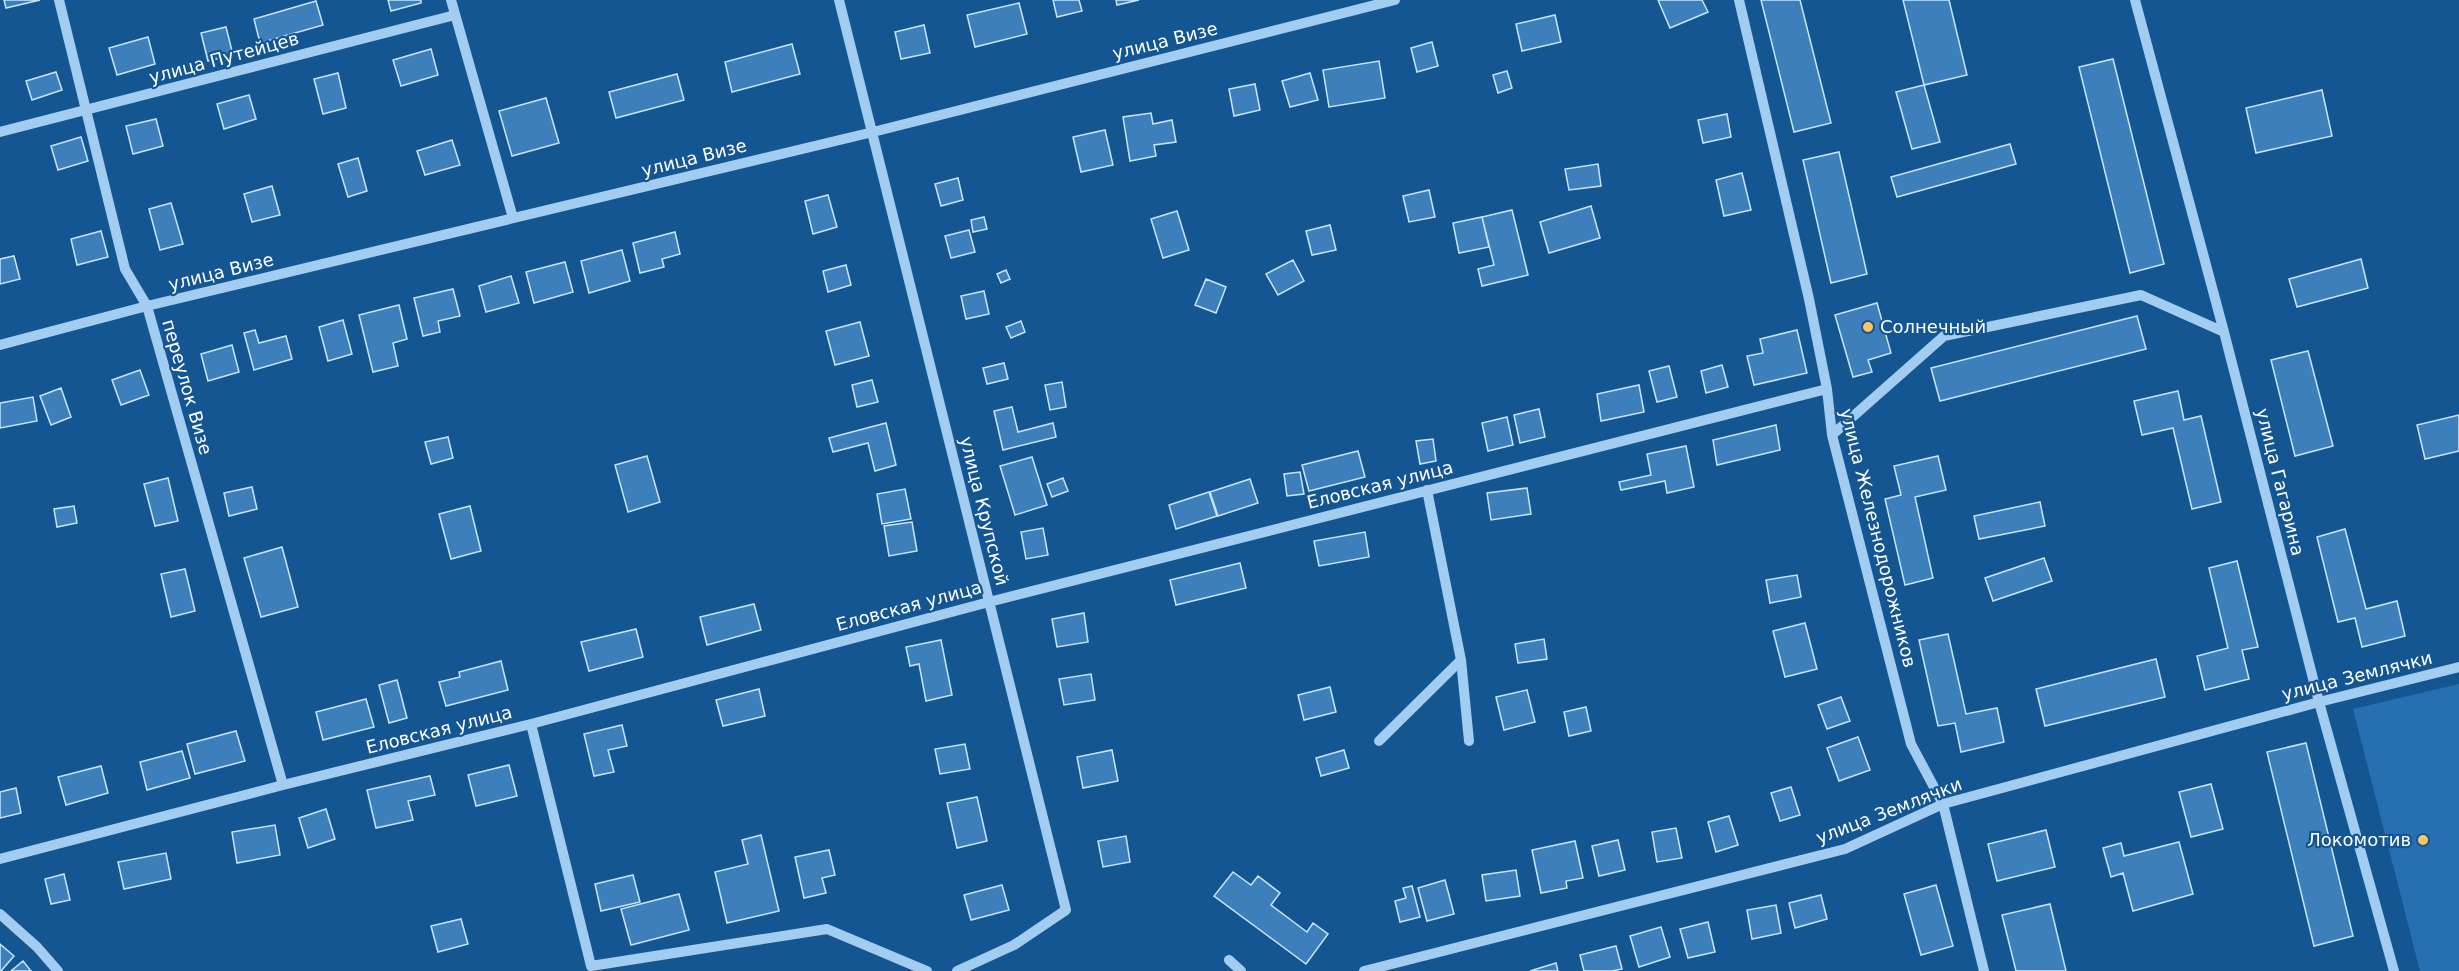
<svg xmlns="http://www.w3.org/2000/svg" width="2459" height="971" viewBox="0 0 2459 971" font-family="'DejaVu Sans',sans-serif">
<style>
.green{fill:#2670b1}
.building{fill:#3d7fba;stroke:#c9e5fc;stroke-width:1.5}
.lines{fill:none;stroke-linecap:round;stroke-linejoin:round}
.minor{stroke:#a2cdf1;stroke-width:10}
.poi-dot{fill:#ffc562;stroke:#145692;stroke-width:2}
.labels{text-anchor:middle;stroke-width:4.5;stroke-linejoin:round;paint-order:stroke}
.street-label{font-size:18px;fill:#fff;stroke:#145692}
.poi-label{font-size:18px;fill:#fff;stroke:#145692;text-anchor:start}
</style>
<rect width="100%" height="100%" fill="#145692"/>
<path class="green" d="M2459,684v287h-39l-67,-262z"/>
<path class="building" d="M4,0h36l-34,8z
M388,0h33v3l-30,8z
M1053,0h26l3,11 -25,6z
M1116,0h23l-22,5z
M1658,0h44l6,12 -38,16z
M1761,0h39l31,123 -37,9z
M1903,0h46l18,75 -43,10z
M316,1l7,24 -63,18 -6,-24z
M1019,3l8,31 -52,13 -8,-32z
M1555,15l6,27 -39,9 -6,-27z
M924,25l6,28 -29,6 -6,-27z
M226,27l7,28 -25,6 -7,-28z
M148,37l7,27 -38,11 -8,-27z
M1432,42l6,24 -21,6 -6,-24z
M792,44l8,30 -68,18 -7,-30z
M431,49l7,26 -37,11 -8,-26z
M2113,59l51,205 -34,9 -51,-206z
M1379,61l6,37 -56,9 -6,-37z
M1507,71l5,17 -14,5 -5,-18z
M56,72l6,18 -30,10 -6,-19z
M338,73l8,35 -23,6 -9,-35z
M1310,73l8,27 -28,7 -8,-26z
M677,74l7,26 -68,18 -7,-26z
M1255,84l5,26 -26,6 -5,-27z
M1924,85l16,57 -28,7 -16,-57z
M2322,90l10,46 -76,17 -10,-45z
M249,95l7,24 -32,10 -7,-25z
M546,98l13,45 -47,13 -13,-45z
M1151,113l2,11 19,-4 4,22 -22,3 2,11 -26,5 -7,-44z
M1727,114l4,23 -28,6 -5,-23z
M156,119l7,27 -30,8 -7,-28z
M1105,130l8,35 -32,7 -8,-35z
M81,137l7,24 -30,9 -7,-24z
M452,140l8,25 -35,10 -8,-24z
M2010,144l6,20 -119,33 -6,-20z
M1839,152l28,122 -36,9 -28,-123z
M358,158l9,33 -19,6 -10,-33z
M1598,164l3,22 -32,4 -4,-21z
M1742,173l9,37 -27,6 -8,-36z
M958,178l5,22 -22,6 -6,-22z
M272,186l8,29 -28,7 -8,-28z
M1429,190l6,27 -26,5 -6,-26z
M828,195l9,32 -24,7 -8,-33z
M171,203l12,41 -23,6 -11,-41z
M1591,206l9,32 -51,15 -9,-31z
M1512,210l16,65 -46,11 -4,-17 16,-4 -12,-48z
M1177,211l12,39 -26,8 -12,-39z
M984,217l3,12 -14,3 -2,-12z
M1482,217l7,30 -30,6 -6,-30z
M1330,225l6,25 -24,5 -6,-24z
M969,230l6,22 -24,6 -6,-22z
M101,231l7,26 -31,8 -6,-26z
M675,232l5,22 -18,5 2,8 -24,6 -7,-30z
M622,250l8,31 -41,12 -8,-32z
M14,256l6,23 -20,5v-25z
M2361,259l7,29 -71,19 -8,-28z
M1293,260l11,21 -26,14 -12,-21z
M565,262l8,30 -39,11 -8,-31z
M846,265l5,20 -23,7 -5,-21z
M1006,270l4,9 -9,4 -4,-9z
M511,276l8,27 -33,9 -7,-26z
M1206,279l20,8 -10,26 -21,-8z
M453,289l7,27 -22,5 2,11 -17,4 -9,-38z
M984,291l5,23 -23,5 -5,-23z
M1877,303l14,50 -23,7 4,12 -19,5 -18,-62z
M399,305l8,34 -14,4 5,23 -25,6 -14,-57z
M2137,316l9,33 -206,52 -9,-33z
M343,320l9,34 -24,7 -9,-34z
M1021,321l4,11 -14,6 -5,-11z
M860,322l9,34 -34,9 -9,-34z
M255,330l4,13 27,-7 6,23 -38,11 -10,-37z
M1797,330l10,43 -53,12 -7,-29 16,-3 -3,-14z
M232,345l7,27 -31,9 -7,-27z
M2308,351l25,95 -38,10 -24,-96z
M1004,363l4,16 -21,5 -4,-16z
M1722,365l6,22 -22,6 -5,-22z
M1669,366l8,31 -20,5 -8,-31z
M140,370l9,25 -28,10 -9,-25z
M872,380l6,22 -21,5 -5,-22z
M1062,382l4,25 -16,3 -5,-25z
M1639,385l5,27 -43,9 -4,-27z
M61,388l10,29 -20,8 -11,-29z
M2178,391l6,29 17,-4 20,86 -29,7 -19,-81 -31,7 -8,-34z
M33,397l4,24 -37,7v-25z
M1012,407l6,25 35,-9 3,14 -53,13 -9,-39z
M1539,409l6,28 -25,6 -6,-28z
M2459,415v36l-34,8 -8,-34z
M1507,417l6,28 -25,6 -6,-28z
M886,423l10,42 -21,6 -7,-28 -35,9 -4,-14z
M1776,425l4,25 -63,15 -4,-25z
M448,437l5,21 -22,6 -6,-22z
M1433,439l3,22 -16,3 -4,-23z
M1686,446l8,41 -27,6 -2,-12 -44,9 -2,-8 32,-7 -4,-21z
M1358,451l7,26 -56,14 -7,-26z
M647,456l13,46 -32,10 -13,-47z
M1938,456l8,34 -31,7 18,81 -28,7 -20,-86 16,-4 -7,-29z
M1032,457l15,48 -32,10 -15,-49z
M1300,472l4,22 -17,2 -3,-22z
M168,478l10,43 -23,5 -11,-42z
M1063,478l5,13 -16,6 -5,-13z
M1250,479l8,24 -40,13 -8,-24z
M252,487l5,22 -28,7 -5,-23z
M1527,488l4,26 -40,6 -4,-27z
M905,489l6,30 -29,5 -5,-30z
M1209,492l8,24 -41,13 -7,-24z
M2040,502l5,24 -66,13 -5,-23z
M74,506l3,17 -20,4 -3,-18z
M470,506l11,45 -30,8 -12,-45z
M912,522l5,29 -28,5 -5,-30z
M1043,528l5,27 -22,4 -5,-27z
M2345,529l21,80 31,-8 8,35 -43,11 -7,-29 -17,4 -21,-85z
M1365,532l4,25 -50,9 -5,-25z
M282,547l16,60 -37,10 -17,-59z
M2044,558l8,23 -59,20 -8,-23z
M2237,561l21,86 -16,3 7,29 -44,11 -8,-34 31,-8 -19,-80z
M1240,563l6,25 -70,17 -6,-25z
M185,569l10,42 -24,6 -10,-43z
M1797,575l4,22 -31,6 -4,-23z
M754,604l7,26 -54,15 -7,-28z
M1084,613l4,29 -31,5 -5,-28z
M1805,623l12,46 -32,8 -12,-46z
M636,629l7,28 -54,14 -8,-29z
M1948,634l18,80 31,-6 7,34 -43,10 -6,-29 -17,3 -19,-86z
M1544,639l3,20 -29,4 -3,-19z
M941,640l11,55 -26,6 -7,-37 -9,2 -4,-19z
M2156,659l9,38 -120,29 -9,-37z
M501,661l7,29 -62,16 -7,-24 21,-5 -1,-5z
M1091,674l4,26 -31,5 -5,-26z
M397,680l10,38 -18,5 -10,-38z
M1330,687l6,25 -32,8 -6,-25z
M759,689l6,27 -42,10 -7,-26z
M1527,690l8,32 -31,8 -8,-33z
M1841,697l9,24 -23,8 -9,-24z
M366,699l8,28 -51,13 -7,-28z
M1586,707l5,24 -22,5 -5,-24z
M622,725l5,21 -19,4 6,22 -20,4 -10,-42z
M236,731l9,30 -50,13 -8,-30z
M1858,737l12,33 -31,11 -12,-33z
M2306,743l47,193 -39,10 -47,-194z
M965,744l5,25 -30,5 -5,-25z
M1112,750l6,31 -35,7 -6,-31z
M1344,750l5,18 -28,8 -5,-18z
M182,751l8,27 -43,12 -7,-28z
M509,765l8,31 -41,10 -8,-31z
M101,766l7,27 -42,12 -8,-28z
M430,776l5,19 -27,6 5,19 -37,8 -9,-38z
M2211,784l12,45 -32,8 -12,-45z
M1791,787l9,28 -20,6 -9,-28z
M16,788l5,25 -21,5v-26z
M977,797l10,44 -30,7 -10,-45z
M326,809l9,30 -27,9 -9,-30z
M1729,816l9,29 -22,7 -8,-30z
M275,825l5,30 -43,8 -5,-31z
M1676,828l6,30 -25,4 -5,-30z
M2046,830l9,37 -58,14 -9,-37z
M761,835l18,76 -52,12 -12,-51 33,-8 -6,-24z
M1126,836l4,26 -27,5 -5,-26z
M1618,840l7,30 -26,6 -7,-30z
M1575,841l8,37 -17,3 1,7 -26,5 -9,-43z
M2179,842l14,52 -60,17 -10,-38 -12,4 -8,-29 18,-5 3,13z
M829,850l6,25 -13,3 4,15 -22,5 -9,-41z
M166,853l5,26 -47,10 -6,-27z
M1516,870l4,26 -34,5 -4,-26z
M1233,872l18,13 7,-9 22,17 -9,12 36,27 6,-9 15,11 -22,30 -92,-68z
M64,874l6,26 -19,4 -6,-25z
M633,875l7,27 -39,9 -6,-27z
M1445,880l9,34 -27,7 -9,-33z
M1002,885l7,25 -38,10 -7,-25z
M1936,885l17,61 -32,9 -17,-61z
M1412,886l8,31 -20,5 -5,-21 11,-3 -3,-10z
M679,894l10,36 -58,15 -10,-36z
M1821,895l6,24 -32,9 -6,-25z
M2050,904l16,67h-50l-14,-56z
M1776,905l5,28 -29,6 -5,-29z
M461,919l7,25 -30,8 -7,-26z
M1708,922l7,30 -27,6 -8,-29z
M1661,927l9,30 -31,10 -9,-31z
M0,944l14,12 -13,15h-1z
M1616,946l6,23 -10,2h-28l-4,-16z
M23,961l8,10h-20z
M1556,963l2,8h-28z"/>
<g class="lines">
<path class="minor" d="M59,0l66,269 22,37 136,479
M451,0l62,218
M839,0l227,910 -52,35 -57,26
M1739,0l70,299 18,90 5,46 79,309 32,60 41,167
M2135,0l89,332 95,370 75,269
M0,132l455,-117
M0,345l147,-39 726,-174 522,-132
M1832,435l112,-99 197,-41 83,37
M1461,660l8,81
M531,724l60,242 236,-37 100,42
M1379,741l82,-81 -34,-170
M0,859l283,-74 248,-61 458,-122 838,-213
M0,914l37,33 21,24
M1229,960l12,11
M1364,971l481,-122 98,-45 376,-102 140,-35"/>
</g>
<g class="poi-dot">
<circle cx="1868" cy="327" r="6"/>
<circle cx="2423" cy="840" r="6"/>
</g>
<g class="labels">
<g class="street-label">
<text transform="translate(1165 41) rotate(-14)" y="6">улица Визе</text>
<text transform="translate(224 58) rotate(-15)" y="6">улица Путейцев</text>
<text transform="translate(694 158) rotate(-14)" y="6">улица Визе</text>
<text transform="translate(221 272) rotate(-14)" y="6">улица Визе</text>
<text transform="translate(187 387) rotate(74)" y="6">переулок Визе</text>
<text transform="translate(2280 482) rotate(76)" y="6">улица Гагарина</text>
<text transform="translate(1380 485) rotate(-14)" y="6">Еловская улица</text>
<text transform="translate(984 511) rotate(76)" y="6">улица Крупской</text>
<text transform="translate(1878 538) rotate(76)" y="6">улица Железнодорожников</text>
<text transform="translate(909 606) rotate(-15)" y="6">Еловская улица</text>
<text transform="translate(2357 676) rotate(-14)" y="6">улица Землячки</text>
<text transform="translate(439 730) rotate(-14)" y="6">Еловская улица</text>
<text transform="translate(1889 811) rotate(-21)" y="6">улица Землячки</text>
</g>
<g class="poi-label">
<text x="1880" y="333">Солнечный</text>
<text x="2411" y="846" text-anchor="end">Локомотив</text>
</g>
</g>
</svg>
